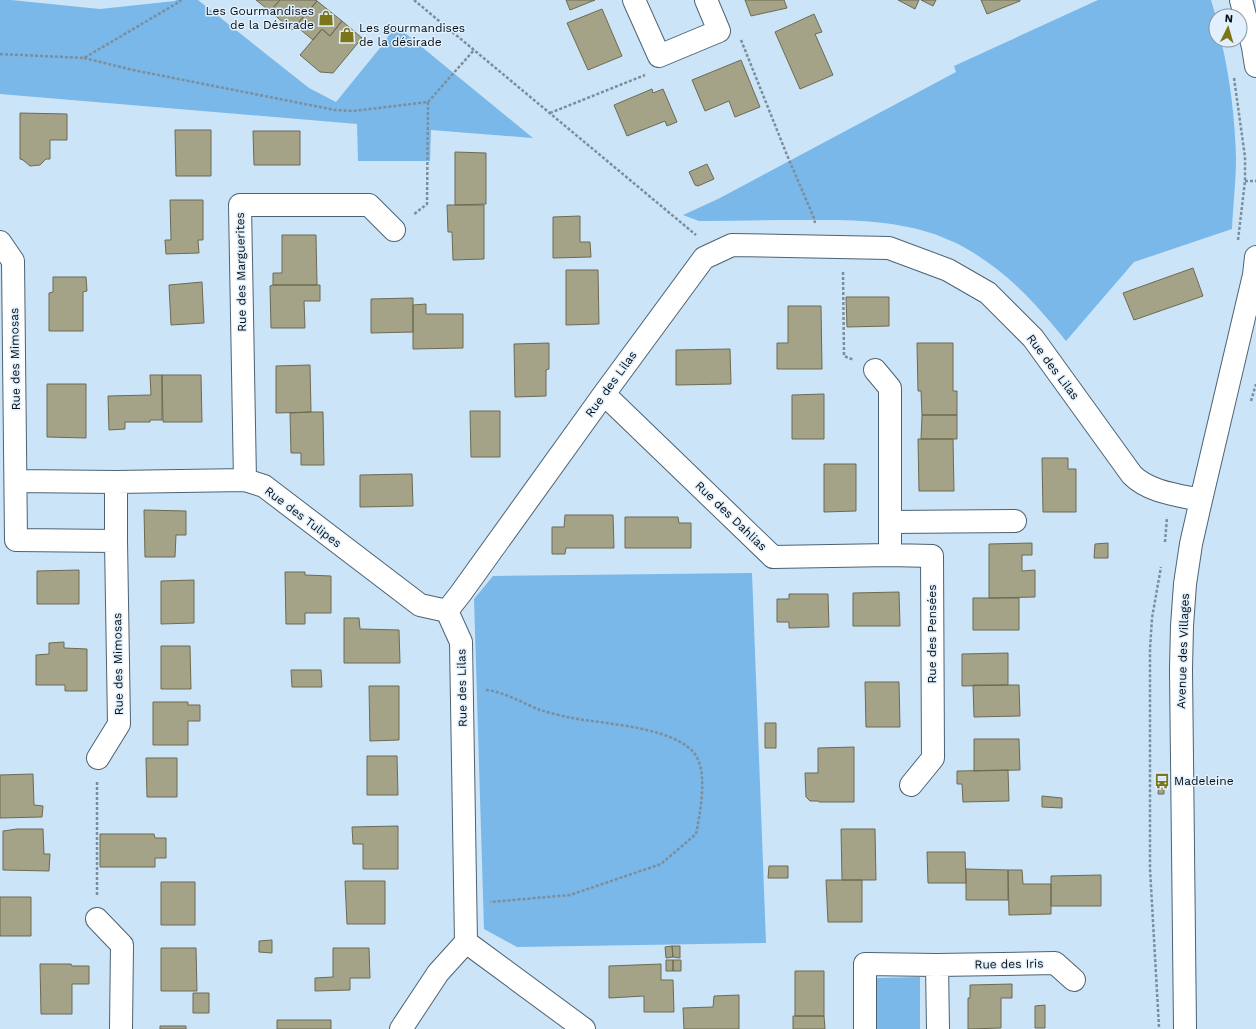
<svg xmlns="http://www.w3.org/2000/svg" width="1256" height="1029" viewBox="0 0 1256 1029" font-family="'Work Sans',sans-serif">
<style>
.green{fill:#79b8e9}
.building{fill:#a4a387;stroke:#6c6b51}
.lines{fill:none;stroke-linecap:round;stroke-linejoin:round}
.minor-casing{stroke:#4d6374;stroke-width:24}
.path{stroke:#7c8e9c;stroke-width:2.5;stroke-dasharray:3 2;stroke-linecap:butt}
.minor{stroke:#fff;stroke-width:22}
.labels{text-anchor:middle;stroke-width:3;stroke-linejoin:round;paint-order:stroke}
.poi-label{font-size:12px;fill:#050d13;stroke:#e1f0fc;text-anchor:start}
.street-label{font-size:12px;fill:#050d13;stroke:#e1f0fc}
</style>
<rect width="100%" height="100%" fill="#cbe4f8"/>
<path class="green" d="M0,0h11l89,9 75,-8 1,-1h22l111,88 27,14 48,-59 11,-18 138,113 -102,-8 -1,31h-72l-1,-37 -357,-30z
M1098,0h113l5,17v23h5c9,38 14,79 15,118 0,24 -3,47 -4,71l-98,33 -68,79c-32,-40 -63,-74 -110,-98 -6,-3 -13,-5 -19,-8 -46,-16 -90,-15 -138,-15 -33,0 -67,1 -100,1l-16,-6 35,-16 238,-127 -2,-6z
M752,573l14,370 -249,4 -33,-18 -10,-330 19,-23z
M920,977v52h-43l-1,-51z"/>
<path class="building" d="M256,0h24l-10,11z
M280,0h36l1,1 -25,29 -22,-19z
M566,0h29l-25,10z
M745,0h39l3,8 -36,8z
M898,0h21l-4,9z
M921,0h15l-3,6z
M981,0h39v1l-33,13z
M317,1l25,20 -12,15 -8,-7 -9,11 -17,-14z
M602,9l20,47 -34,14 -21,-47z
M814,14l8,18 -7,2 18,41 -33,14 -25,-57z
M342,21l20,17 -29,35 -13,-1 -20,-17 22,-26 8,7z
M741,60l19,47 -25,10 -6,-16 -24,10 -13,-31z
M652,89l1,4 10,-4 14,33 -10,4 -2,-5 -38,15 -13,-31z
M20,113l47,1v26h-17v19h-4l-6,6 -10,1 -7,-6 -3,-1z
M175,130h36v46h-35z
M253,131h47v34h-46z
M455,152l31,1v51l-31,1z
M707,164l7,15 -16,7 -3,-1 -6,-13z
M170,200h33v40h-5l1,13 -33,1 -1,-14h6z
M447,205h37v54l-31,1 -1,-28h-4z
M580,216v26h10l1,15 -38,1v-41z
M282,235h34l1,50h-44v-12h9z
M1193,268l10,28 -69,24 -11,-27z
M566,270h32l1,54 -33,1z
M53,277h33l1,14 -4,1v39h-34v-38l4,-1z
M202,282l2,41 -33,2 -2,-40z
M273,285h47v16h-16l1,27h-34l-1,-42z
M846,297h43v29l-42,1z
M413,298v34l-42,1v-34z
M426,304v10h37v34l-50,1v-44z
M788,306h33l1,63h-45v-26h11z
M549,343v26l-3,1v26l-31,1 -1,-53z
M917,343h36v48h4v24h-35l-1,-24h-3z
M730,349l1,35 -55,1v-35z
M310,365l1,47 -35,1v-47z
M150,375h12v45h-12v2h-25v7l-16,1 -1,-34 43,-1z
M162,375h39l1,47h-39z
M47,384h39v54l-39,-1z
M824,394v45h-32v-44z
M470,411h30v46h-29z
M311,412h12l1,53h-23v-12h-10l-1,-40z
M922,415h35v24h-36z
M918,439h35l1,52h-35z
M1042,458h26v11h8v43h-33z
M824,464h32v47l-32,1z
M412,474l1,32 -53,1v-32z
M144,510l42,1v24h-10l-1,22h-30z
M565,515h48l1,33h-48l-1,6h-13v-27h12z
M625,517h53l1,6h12v25h-66z
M1032,543v12h-10v16l13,-1v27l-46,1v-54z
M1108,543v15h-14l1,-14z
M79,570v34h-42v-33z
M285,572h20v3l26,1v37h-26v11h-19z
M194,580v43l-33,1v-43z
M899,592l1,34h-47v-33z
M789,594h39l1,33 -40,1v-6h-12v-23h12z
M973,598h46v32h-46z
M344,618h15l1,11 39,1 1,33h-56z
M64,642v6l23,1v42h-22v-6h-29v-30l13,-1v-11z
M161,646h29l1,43h-30z
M1008,653v32l-46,1v-32z
M291,670h30l1,17h-30z
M865,682h34l1,45h-34z
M973,685h46l1,31 -46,1z
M369,686h30v54l-29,1z
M153,702h35v3h12v16h-12v24h-35z
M765,723h11v25h-11z
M974,739h45l1,31 -46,1z
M854,747v55h-35l-1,-1h-8l-4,-4 -1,-24h13v-25z
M367,756h30l1,39h-31z
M146,758h31v39h-30z
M1008,770l1,31 -46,1 -1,-18h-5v-13z
M33,774l1,31 9,1 -1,11 -42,1v-43z
M1159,783h5v11h-6z
M1042,796l20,2v10l-20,-1z
M398,826v43h-35v-25h-10l-1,-17z
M17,829h26l1,25h6l-1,17 -46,-1v-39z
M841,829h34l1,51h-34z
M100,834h54l1,4h11v20h-11v9h-55z
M927,852h38l1,31h-38z
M769,866h19v12h-20z
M966,869l42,1v30h-42z
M1008,870h14l1,14h28v30l-42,1z
M1101,875v31h-50v-30z
M826,880h36v42h-34z
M345,881h40v43h-38z
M161,882h34v43h-34z
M0,897h31v39h-31z
M272,940v13l-13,-1v-11z
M672,946h8v12l-7,-1z
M672,946l1,11 -7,1 -1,-11z
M161,948h35l1,43h-36z
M333,948h36l1,30h-20v12l-35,1v-13l18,-1z
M666,960h7v11h-7z
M673,960h8v11h-8z
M40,964h31l1,2h17v18h-17v30h-31z
M661,964v16h12l1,32h-30v-16l-35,2v-32z
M795,971h29v45h-29z
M1012,984v14h-11v30l-33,1v-31h2v-13z
M193,993h16v20h-16z
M739,995v34h-55l-1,-21 30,-1 1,-11z
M1045,1005v23h-10v-22z
M793,1016h31l1,13h-32z
M277,1020h54v9h-54z
M160,1026h26v3h-26z"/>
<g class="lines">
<defs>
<path id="minor" d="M634,0l25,56 60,-25 -13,-31
M1241,0l12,47 3,19
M0,242l13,19 3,279 100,1 3,183 -21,34
M875,370l15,18v167
M604,394l169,163 117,-2 42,1 1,202 -22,27
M245,480l-5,-275h129l25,25
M16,481l100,1v59
M116,482l129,-2 19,6 156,119 27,6
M891,522l124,-1
M97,919l25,26 -1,84
M937,965l1,64
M401,1029l37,-56 28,-31
M584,1029l-118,-87 -5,-300 -14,-31 14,-18 143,-199 100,-136 28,-13 157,3 59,22 40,23 45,45 99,137c17,17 45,20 69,25
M865,1029v-65l72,1 118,-2 19,17
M1185,1029l-4,-360 1,-43 3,-42 6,-40 10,-44 53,-225 2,-18"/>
</defs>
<use href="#minor" class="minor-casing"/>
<path class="path" d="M414,0l282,235
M741,40l46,115 27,63 1,5
M0,54l84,4 95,-56 2,-2
M84,58l49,12 202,40 18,1 75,-9 -1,102 -14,11
M1234,78l11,79v24l-7,59
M428,102l46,-52
M550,113l95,-38
M1245,181h11
M843,272l1,84 10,4
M1251,401l5,-17
M1165,542l2,-25
M486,690c16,1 39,14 54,20 10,3 22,6 32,8 31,6 116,9 127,44 7,19 1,52 -3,72l-35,30 -91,31 -80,7
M97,895v-113
M1159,1027l-9,-158v-220l2,-31 9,-51"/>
<use href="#minor" class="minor"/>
</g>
<defs>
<symbol id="shop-bare" viewBox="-9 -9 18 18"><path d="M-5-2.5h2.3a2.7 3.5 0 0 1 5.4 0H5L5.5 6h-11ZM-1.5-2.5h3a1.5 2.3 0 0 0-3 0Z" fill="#7c7519" stroke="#e1f0fc" stroke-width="2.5" paint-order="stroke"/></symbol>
<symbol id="bus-bare" viewBox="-9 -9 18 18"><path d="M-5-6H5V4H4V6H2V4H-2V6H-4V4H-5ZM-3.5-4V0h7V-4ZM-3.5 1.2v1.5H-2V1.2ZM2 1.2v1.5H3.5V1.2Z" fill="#7c7519" stroke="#e1f0fc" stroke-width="2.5" paint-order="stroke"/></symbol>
</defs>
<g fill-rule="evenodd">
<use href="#shop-bare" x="315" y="7" width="22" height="22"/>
<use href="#shop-bare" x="336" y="24" width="22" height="22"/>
<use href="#bus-bare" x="1151" y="770" width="22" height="22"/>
</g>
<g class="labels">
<g class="poi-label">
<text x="314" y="15" text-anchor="end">Les Gourmandises<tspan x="314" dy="14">de la Désirade</tspan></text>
<text x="359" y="32">Les gourmandises<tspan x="359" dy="14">de la désirade</tspan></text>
<text x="1174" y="785">Madeleine</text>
</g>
<g class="street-label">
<text transform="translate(241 272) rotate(-91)" y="4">Rue des Marguerites</text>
<text transform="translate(15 359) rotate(-91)" y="4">Rue des Mimosas</text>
<text transform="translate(1053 367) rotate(53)" y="4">Rue des Lilas</text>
<text transform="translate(611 384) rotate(-54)" y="4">Rue des Lilas</text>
<text transform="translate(731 516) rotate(44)" y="4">Rue des Dahlias</text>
<text transform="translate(303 517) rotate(37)" y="4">Rue des Tulipes</text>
<text transform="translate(932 634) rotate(-90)" y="4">Rue des Pensées</text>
<text transform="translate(1183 651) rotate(-88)" y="4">Avenue des Villages</text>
<text transform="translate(118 664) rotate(-91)" y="4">Rue des Mimosas</text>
<text transform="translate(462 688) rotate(-91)" y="4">Rue des Lilas</text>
<text transform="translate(1009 964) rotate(-1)" y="4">Rue des Iris</text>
</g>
</g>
<g transform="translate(1228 28) rotate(5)"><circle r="19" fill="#e1f0fc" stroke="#89959f"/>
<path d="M0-3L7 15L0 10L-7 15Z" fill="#7c7519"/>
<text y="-6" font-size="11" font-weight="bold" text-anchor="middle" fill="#050d13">N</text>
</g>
</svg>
